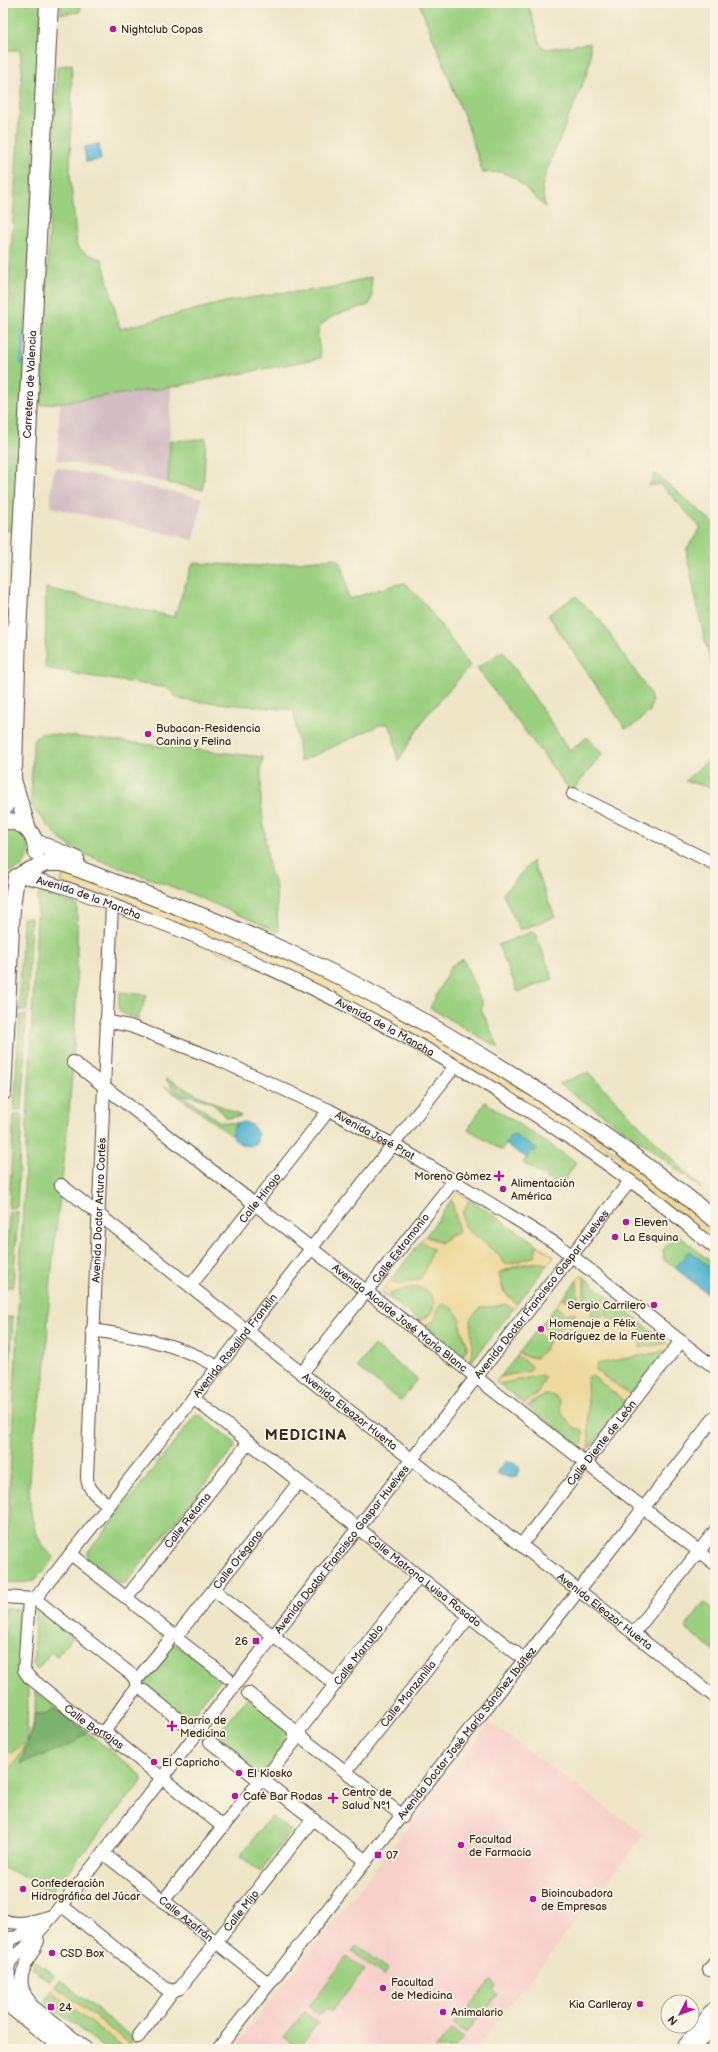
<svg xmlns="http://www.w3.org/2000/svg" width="718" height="2052" viewBox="0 0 718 2052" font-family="'Balsamiq Sans',sans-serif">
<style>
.built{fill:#f7d0ca}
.industrial{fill:#d2bec2}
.green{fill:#9cd081;stroke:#6c7d50}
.forest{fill:#7db26f;stroke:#5c6e46}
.sand{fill:#eeda9e;stroke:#94825e}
.water{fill:#51b4d0;stroke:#466f77}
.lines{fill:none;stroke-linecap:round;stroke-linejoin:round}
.stream{stroke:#51b4d0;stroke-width:2.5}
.minor-casing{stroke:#564637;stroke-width:14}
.major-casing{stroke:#564637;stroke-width:18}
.highway-casing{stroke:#564637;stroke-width:20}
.minor{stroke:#fff;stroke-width:12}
.major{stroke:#fff;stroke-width:16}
.highway{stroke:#fff;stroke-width:18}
.poi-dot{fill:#b5179e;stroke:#fcf5e5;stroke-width:1.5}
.labels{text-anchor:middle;stroke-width:3.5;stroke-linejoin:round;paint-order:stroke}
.poi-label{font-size:11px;fill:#3b2a1e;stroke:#fcf5e5;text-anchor:start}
.street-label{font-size:11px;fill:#3b2a1e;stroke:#fcf5e5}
.district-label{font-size:15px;font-weight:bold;letter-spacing:1px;fill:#3b2a1e;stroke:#fcf5e5}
</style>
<rect width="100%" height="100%" fill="#fcf5e5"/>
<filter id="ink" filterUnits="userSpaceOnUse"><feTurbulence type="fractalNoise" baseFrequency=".025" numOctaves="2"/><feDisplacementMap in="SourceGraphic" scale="8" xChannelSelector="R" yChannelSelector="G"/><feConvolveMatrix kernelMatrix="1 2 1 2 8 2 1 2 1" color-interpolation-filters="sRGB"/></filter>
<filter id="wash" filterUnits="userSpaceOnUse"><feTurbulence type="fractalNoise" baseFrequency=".012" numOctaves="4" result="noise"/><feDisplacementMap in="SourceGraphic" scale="16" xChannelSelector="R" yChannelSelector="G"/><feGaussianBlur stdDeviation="0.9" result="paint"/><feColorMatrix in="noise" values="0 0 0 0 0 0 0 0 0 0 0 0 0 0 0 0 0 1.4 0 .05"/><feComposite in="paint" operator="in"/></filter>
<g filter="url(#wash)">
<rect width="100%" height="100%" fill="#eee6c7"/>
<path class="built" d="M490,1723l154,112 -169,214h-242z"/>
<path class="industrial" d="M171,387l-3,96 -111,-23 3,-57z
M55,467l147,31 -8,42 -143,-33v-17z"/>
<path class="green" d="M3,3h38l-25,530 -13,-4v-143l19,-315 -2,-21h-17z
M61,3h20l-1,9 -19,2z
M419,3h109l12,41 6,5 44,-6v18l-3,12 -41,99 -4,15 3,20 -30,-29 -14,-6 -18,1 -17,-52z
M72,64l-2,109 7,74 10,7 15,5 18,70 105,-27 55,-9 50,-4 41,-12 1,20 -3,8c-14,4 -48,11 -51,27 -1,8 2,18 3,26l-150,29 -130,18 16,-338z
M206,439l-3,51 -35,-7 2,-42z
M655,473l60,51v154l-11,-41 -17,-81v-8l13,-19 -1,-3 -34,-37 -7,-5 -9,2z
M336,558c11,10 9,27 13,41l49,-15 7,-1 20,21 45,62 -44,50 -28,45 -5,-28 -5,-9h-6l-82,38 -6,-52 -111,-10 -7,-3 -8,-9 -79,-12 -44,-8 1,-80 128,29 19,-54 65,3z
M576,596l24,24 48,70 4,11 -2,10 -17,15 -8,2 -77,-113z
M503,651l67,100 17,-14 15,17 -29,36 -4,-1 -92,-121z
M40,733l223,24 -2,11v34l8,68 7,17 2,45 -84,-37 -113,-42 -20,-13 -28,-31 -2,-11 2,-57z
M715,754v35l-30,-8z
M8,828c30,6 26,47 -5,43v-42z
M532,861l23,56 -35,13 -17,-36z
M42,893l35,12c1,76 -2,151 -10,226 -5,58 -14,114 -18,172 -2,16 -1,31 -2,47 -3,51 -22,100 -17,152 2,23 7,40 24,56 -19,24 -18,26 -49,24l33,-686z
M23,918h8l-4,93 -8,-1z
M534,931l19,48 -35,13 -20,-47z
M463,959l20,46 -2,4 18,39 -69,-40 21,-42z
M120,992l27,3 -9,24 -16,-6 -4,-4z
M20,1015h6l-4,95h-8z
M588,1072l113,116 -54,-42 -88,-62z
M166,1079l75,37 -14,2 -14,-15 -20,-7h-9l-12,-8z
M164,1086l30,17 26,19 16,1 -5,12z
M485,1102l91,60 -15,25 -38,-24 8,-13 5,-1 -24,-15 -10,16 -34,-21z
M14,1115h8l-5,92 -8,1z
M469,1199l69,46 -2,3v8l-30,9 -9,-12 -33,-26 -1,-14z
M452,1200l7,32 -18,10 -15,-7z
M9,1211l9,1 -5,75h-8z
M677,1234l38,31v6l-26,-20 -14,17 -11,-8 -1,-10z
M421,1241l12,8c-3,9 -5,26 -15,31 -5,2 -9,1 -14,4h-7l-6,-4z
M537,1262l11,2 -31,40 -13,-13 -5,-18 20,-7z
M584,1277l23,19 -5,10 1,10h-11l-1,-8 -6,-7z
M578,1279v21l-7,1 -8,-3z
M413,1286c10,1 18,6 21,16l-3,11 -12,8 -32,-25c8,-6 17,-7 26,-10z
M610,1298l27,21 -5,4 -19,-3 -7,-4v-11z
M442,1303l10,5 9,11c-4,17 13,22 1,36l-37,-29c14,-6 10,-16 17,-23z
M505,1304l8,5 -41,52 -2,-42 11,-12h10z
M556,1306l8,8 11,-3 -2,16 -13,1 -9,5 -10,-8z
M3,1317h10l-8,142h-2z
M640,1322l27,21 -27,6 1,-19 -6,-4z
M536,1331l13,10 -6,11 -7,6 -8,-1 -9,-4z
M374,1345l43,34 -16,22 -44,-34z
M665,1351l-34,44 -36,-25 2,-6z
M517,1356l15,10 -2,5 -30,6z
M542,1375l3,2 -7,16 -14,11 -25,-20z
M591,1375l35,27 -37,47 -2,-72z
M550,1394l8,4 8,22 9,8 8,3v11l-5,3 -50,-38 10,-9z
M200,1415l34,27 1,5 -110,137 -6,-1 -31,-24 -1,-6 108,-137z
M704,1602l11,9v41l-30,-24z
M5,1608l17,1 -4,66c1,6 8,9 10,15l-1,52c8,-15 9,-34 8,-51l106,84 1,6 -90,110 -17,-5 1,-5 -33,-13z
M40,1610l33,27 -16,19 -6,-4 -14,18 -4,-6 3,-52z
M176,1645l46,32 -35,45 -40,-31 -3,-15 23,-29z
M248,1696l41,33 1,14 -25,31h-13l-40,-32z
M271,1816l20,15 -31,41 -20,-16z
M357,1945l31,24 -4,7 -32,-25z
M347,1957l18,13 -34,42 -4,-3 -7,6 -11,-9z
M35,1961l19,14 -5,6 -17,-13z
M60,1980l74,59 -4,5 -75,-58z
M491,1980l5,5 -3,5 5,4 -32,39 -12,-9z
M51,1991l74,58h-20l-61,-48z
M304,2012l14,11 -20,26 -14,-12z
M452,2029l11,9 -9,11h-19z"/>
<path class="forest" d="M55,1708l32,24 -17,13 -50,19 13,-36 1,-15 10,1z"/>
<path class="sand" d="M65,870l175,67 145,70 182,109 148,111v17l-306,-209 -348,-153z
M458,1192l11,7 -6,14 1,14 33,26 9,12 30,-9 -1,-5 3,-6 16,11 -6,8c-16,-4 -35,2 -49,9l4,18 14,13 -4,5 -8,-5 -14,3h-10l-11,12 2,25 -1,18 -9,-7 5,-6c1,-13 -9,-16 -6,-30l-9,-11 -10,-5 -4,5 -3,12 -10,6 -6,-5c27,-9 14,-41 -12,-32 -8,3 -14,2 -20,7l-6,-4 10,-12c5,5 10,6 17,2 3,-2 7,-1 11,-3 9,-5 8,-21 14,-30l-12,-8 4,-5 15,7 10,-7 9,-4 -7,-32z
M581,1275l3,2v24l7,5 1,10h11v-11l4,-9 3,2 -4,6v12l7,4 18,4 6,-5 3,3 -4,4 5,4 -1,18 27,-5 3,3 -5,5 -68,13 -2,6 36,25 -5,7 -35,-27 -4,2 2,72 -2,3 -9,-7 5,-3v-11c-11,-4 -19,-11 -22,-22 -1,-5 -1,-8 -4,-12 -11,-6 -22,1 -29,10l-4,-3 14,-11 7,-16 -4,-2 -42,9 -3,-2 4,-5 30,-6 2,-5 -15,-10 2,-3 7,4 10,1 7,-6 6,-11 -13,-10 5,-6 10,8 9,-5 13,-2 2,-14 -11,2 -8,-8 6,-8 8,3 8,-1 -1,-21z
M23,1744h2l-5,11 -10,14 -4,12v20l-3,26v-51l5,-13 -5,-9 11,-2z
M55,1986l75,58 -5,5 -74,-58z"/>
<path class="water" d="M99,144l2,16 -15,2 -2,-15z
M244,1122l8,3 6,9 -1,8c-10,8 -19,2 -26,-7l5,-12z
M512,1134l25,15 -2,3 -4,-2 -4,8 -22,-14z
M689,1251l26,20v15l-7,8 -33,-26z
M505,1462c7,0 12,1 15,8l-2,5 -7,3 -13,-4 -1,-3z"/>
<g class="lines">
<path class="stream" d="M21,364l2,-33
M6,692l1,-12
M5,726v-19
M3,760l1,-23"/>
</g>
</g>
<g filter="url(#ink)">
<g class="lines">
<defs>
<g id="minor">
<path d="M3,632l14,1"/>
<path d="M573,794l142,70"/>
<path id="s1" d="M18,876c45,7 87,27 129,42 174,64 344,160 493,270 26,19 50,40 75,60"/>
<path id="s2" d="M106,1021l24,5 89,34 110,50 79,43 150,92 157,123"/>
<path id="s3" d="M73,1062l642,502"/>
<path id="s4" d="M61,1185l654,512"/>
<path id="s5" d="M191,1285l138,-175"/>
<path d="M92,1330c41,6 83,13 119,33"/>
<path id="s6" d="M302,1373l152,-193"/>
<path id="s7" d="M193,1398l332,262"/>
<path id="s8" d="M109,1505c-11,-8 -21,-14 -22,-28l25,-572"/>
<path id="s9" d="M521,1545l160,-204"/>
<path id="s10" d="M71,1554l101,80 7,-1 120,-151"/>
<path d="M214,1590l121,94"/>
<path d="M3,1597l32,2"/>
<path id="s11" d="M126,1598l123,-156"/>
<path id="s12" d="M29,1599l-5,71 5,7 65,52 12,4 116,93"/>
<path id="s13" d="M35,1599l420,-533"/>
<path d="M35,1599l97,76 4,6v7l-30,41v4"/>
<path d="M634,1633l81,-102"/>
<path d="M180,1641l47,36"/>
<path d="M140,1676l28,-34"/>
<path d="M144,1691l44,36"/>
<path d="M210,1742l45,35 12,-1 28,-35 -2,-12 -45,-36"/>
<path id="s14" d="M346,1771l124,-155"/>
<path id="s15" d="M403,1816l-102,-79 -2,-6 120,-155"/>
<path id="s16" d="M103,1853l166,131"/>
<path d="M163,1901l96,-119 8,1 99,78"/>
<path d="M61,1905l104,83 8,3"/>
<path d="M3,1920c18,7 31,0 49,-4"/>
<path d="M3,1937l11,1 25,-11"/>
<path id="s17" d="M8,1963l18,-16 45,-53 559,-713"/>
<path d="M709,1970l6,-8"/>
<path d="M30,2002c-19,-24 -2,-39 8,-61"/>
<path id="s18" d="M138,2037l35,-46 7,-3 133,-169"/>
<path id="s19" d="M218,2049l497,-632"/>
<path d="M694,2049l21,-26"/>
</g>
<path id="major" d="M13,767v13l15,49
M3,810l3,-6 5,-24
M3,821c19,-1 33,11 33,31
M35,842l41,17
M22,874l24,-11h17c87,33 176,65 261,106 40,19 80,42 119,64 95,55 187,116 272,187
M3,1092l9,-185 4,-30
M3,1940c7,11 7,23 0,34
M6,1969l2,13 11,16 65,51
M3,2000l62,49
M684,2049l31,-40"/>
<g id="highway">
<path id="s20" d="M13,767l4,-134 32,-630"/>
</g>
</defs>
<use href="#minor" class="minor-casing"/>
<use href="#major" class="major-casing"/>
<use href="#highway" class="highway-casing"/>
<use href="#minor" class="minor"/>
<use href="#major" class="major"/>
<use href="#highway" class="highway"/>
</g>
</g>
<g class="poi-dot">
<circle cx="113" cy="29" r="4"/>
<circle cx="148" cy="734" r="4"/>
<path d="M497 1170h4v4h4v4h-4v4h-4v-4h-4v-4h4z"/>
<circle cx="503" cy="1189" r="4"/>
<circle cx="626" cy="1222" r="4"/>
<circle cx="615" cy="1237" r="4"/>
<circle cx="654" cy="1305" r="4"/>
<circle cx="541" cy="1329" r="4"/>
<rect x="252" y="1637" width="8" height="8" rx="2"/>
<path d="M170 1720h4v4h4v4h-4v4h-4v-4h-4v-4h4z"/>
<circle cx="154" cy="1762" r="4"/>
<circle cx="239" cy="1773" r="4"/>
<circle cx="235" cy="1796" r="4"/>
<path d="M331 1792h4v4h4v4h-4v4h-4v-4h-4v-4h4z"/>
<circle cx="461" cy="1845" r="4"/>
<rect x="374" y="1851" width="8" height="8" rx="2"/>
<circle cx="23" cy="1889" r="4"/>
<circle cx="533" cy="1899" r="4"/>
<circle cx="52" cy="1953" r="4"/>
<circle cx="383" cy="1988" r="4"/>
<circle cx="640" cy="2004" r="4"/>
<rect x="47" y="2003" width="8" height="8" rx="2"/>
<circle cx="443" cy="2012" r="4"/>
</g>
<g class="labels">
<g class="poi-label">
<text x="121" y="33">Nightclub Copas</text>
<text x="156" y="732">Bubacan-Residencia<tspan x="156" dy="13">Canina y Felina</tspan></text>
<text x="491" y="1180" text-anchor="end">Moreno Gómez</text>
<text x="511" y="1187">Alimentación<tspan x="511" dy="13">América</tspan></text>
<text x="634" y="1226">Eleven</text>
<text x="623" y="1241">La Esquina</text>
<text x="646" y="1309" text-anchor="end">Sergio Carrilero</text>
<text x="549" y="1327">Homenaje a Félix<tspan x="549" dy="13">Rodríguez de la Fuente</tspan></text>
<text x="248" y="1645" text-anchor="end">26</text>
<text x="180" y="1724">Barrio de<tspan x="180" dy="13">Medicina</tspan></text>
<text x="162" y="1766">El Capricho</text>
<text x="247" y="1777">El Kiosko</text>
<text x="342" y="1796">Centro de<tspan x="342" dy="13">Salud Nº1</tspan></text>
<text x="243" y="1800">Café Bar Rodas</text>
<text x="469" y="1843">Facultad<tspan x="469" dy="13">de Farmacia</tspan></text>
<text x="386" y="1859">07</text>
<text x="31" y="1887">Confederación<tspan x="31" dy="13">Hidrográfica del Júcar</tspan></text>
<text x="541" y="1897">Bioincubadora<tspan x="541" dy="13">de Empresas</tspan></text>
<text x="60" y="1957">CSD Box</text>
<text x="391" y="1986">Facultad<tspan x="391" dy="13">de Medicina</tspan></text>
<text x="632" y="2008" text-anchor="end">Kia Carlleray</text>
<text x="59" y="2011">24</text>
<text x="451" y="2016">Animalario</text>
</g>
<g class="street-label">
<text dy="4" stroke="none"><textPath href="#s20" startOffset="383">Carretera de Valencia</textPath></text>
<text dy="4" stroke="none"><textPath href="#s1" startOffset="74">Avenida de la Mancha</textPath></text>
<text dy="4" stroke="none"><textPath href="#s1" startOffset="398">Avenida de la Mancha</textPath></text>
<text dy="4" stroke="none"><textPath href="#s2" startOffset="293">Avenida José Prat</textPath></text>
<text dy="4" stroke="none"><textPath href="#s5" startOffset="111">Calle Hinojo</textPath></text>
<text dy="4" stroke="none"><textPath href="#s8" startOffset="304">Avenida Doctor Arturo Cortés</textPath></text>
<text dy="4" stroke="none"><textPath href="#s6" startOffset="159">Calle Estramonio</textPath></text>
<text dy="4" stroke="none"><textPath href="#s17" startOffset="856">Avenida Doctor Francisco Gaspar Huelves</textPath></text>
<text dy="4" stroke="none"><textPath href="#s3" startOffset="415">Avenida Alcalde José María Blanc</textPath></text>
<text dy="4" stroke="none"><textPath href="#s13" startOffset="323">Avenida Rosalind Franklin</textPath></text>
<text dy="4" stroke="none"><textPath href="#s4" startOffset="367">Avenida Eleazar Huerta</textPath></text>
<text dy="4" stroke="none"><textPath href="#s9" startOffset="130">Calle Diente de León</textPath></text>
<text dy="4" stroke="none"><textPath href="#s11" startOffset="99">Calle Retama</textPath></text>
<text dy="4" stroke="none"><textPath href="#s17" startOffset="532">Avenida Doctor Francisco Gaspar Huelves</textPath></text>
<text dy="4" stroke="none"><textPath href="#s10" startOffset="230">Calle Orégano</textPath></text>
<text dy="4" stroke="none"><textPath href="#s7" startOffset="295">Calle Matrona Luisa Rosado</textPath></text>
<text dy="4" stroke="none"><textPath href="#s4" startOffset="691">Avenida Eleazar Huerta</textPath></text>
<text dy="4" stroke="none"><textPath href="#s15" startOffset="232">Calle Marrubio</textPath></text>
<text dy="4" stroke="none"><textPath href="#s14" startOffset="99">Calle Manzanilla</textPath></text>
<text dy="4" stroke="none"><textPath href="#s12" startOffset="162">Calle Borrajas</textPath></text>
<text dy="4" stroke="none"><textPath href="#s19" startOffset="402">Avenida Doctor José María Sánchez Ibáñez</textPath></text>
<text dy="4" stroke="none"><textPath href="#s18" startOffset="164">Calle Mijo</textPath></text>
<text dy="4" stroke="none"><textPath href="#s16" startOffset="106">Calle Azafrán</textPath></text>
</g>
<g class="district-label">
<text x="306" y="1440">MEDICINA</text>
</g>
</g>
<rect width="718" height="2052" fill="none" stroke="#fcf5e5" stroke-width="16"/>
<g transform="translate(680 2014) rotate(228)"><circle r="19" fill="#fcf5e5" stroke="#afa495"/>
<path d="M0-3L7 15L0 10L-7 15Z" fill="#b5179e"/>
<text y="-6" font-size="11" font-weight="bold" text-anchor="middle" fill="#3b2a1e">N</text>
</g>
</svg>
